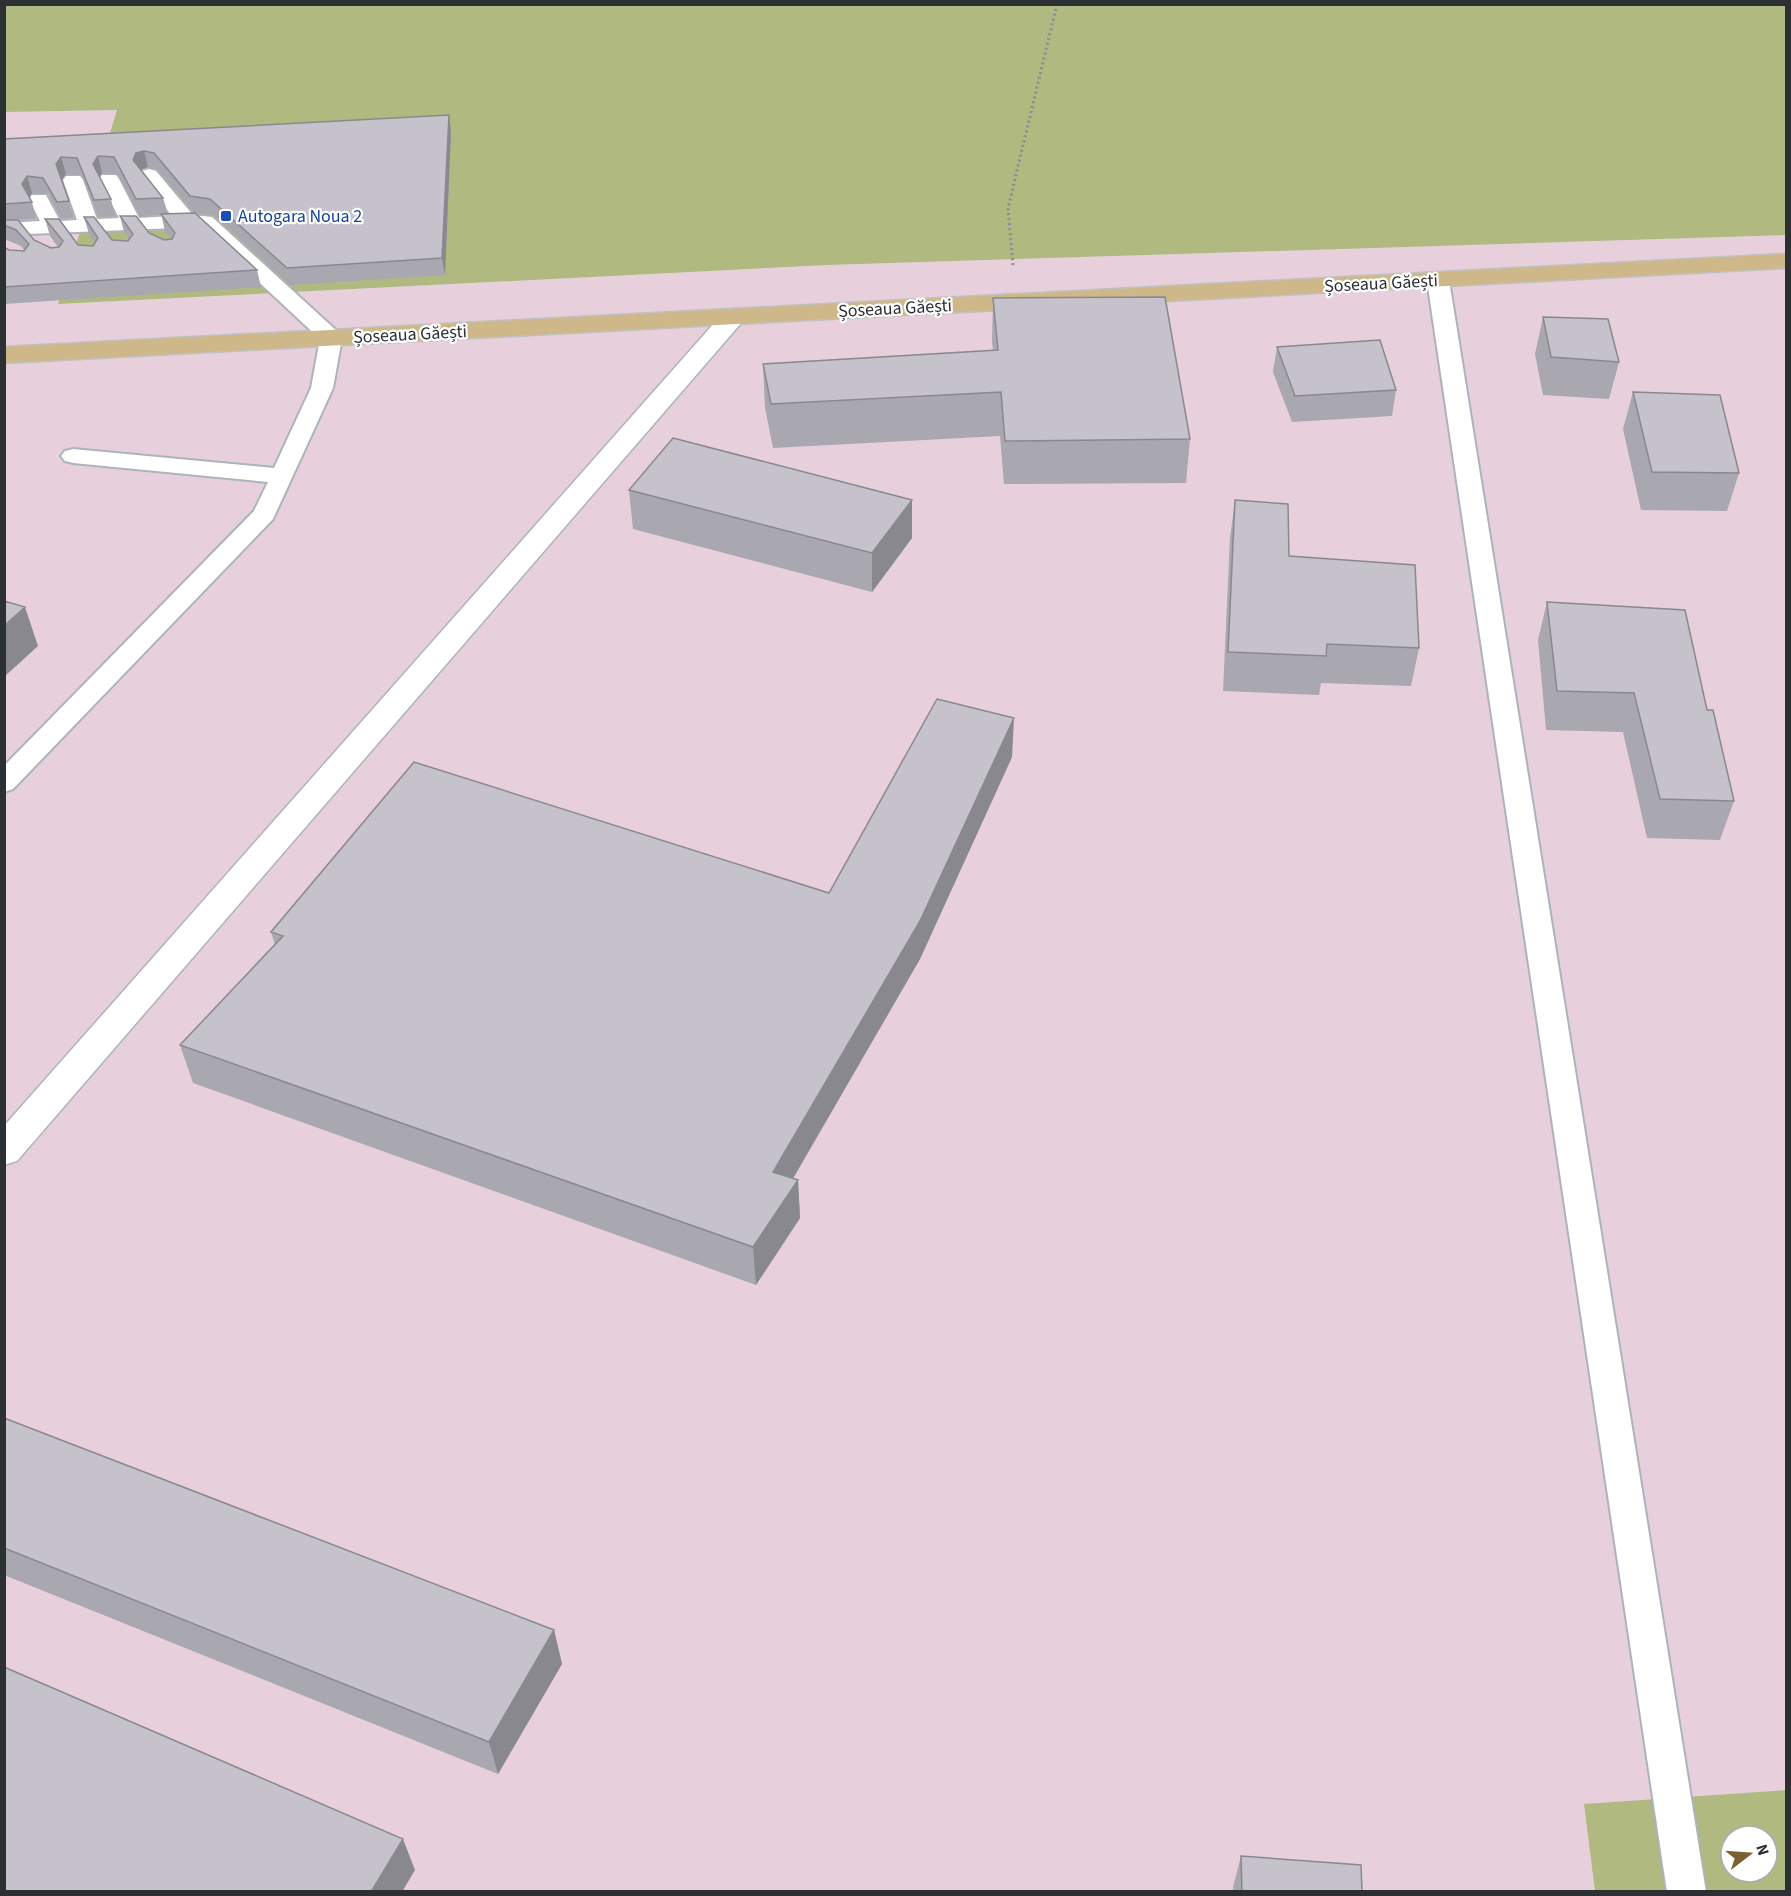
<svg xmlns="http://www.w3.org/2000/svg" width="1791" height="1896" viewBox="0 0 1791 1896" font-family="'Source Sans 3',sans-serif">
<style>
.industrial{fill:#e7d0db}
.green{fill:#afb980;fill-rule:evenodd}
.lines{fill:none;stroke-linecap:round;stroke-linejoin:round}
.lane-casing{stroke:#acb4bb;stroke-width:4}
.street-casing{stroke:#acb4bb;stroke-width:3}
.primary-casing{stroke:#c0c1c2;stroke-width:3}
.path{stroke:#878d93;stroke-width:3;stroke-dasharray:2 3;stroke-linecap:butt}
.lane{fill:#fff;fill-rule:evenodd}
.street{fill:#fff;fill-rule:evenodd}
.primary{fill:#ceb889;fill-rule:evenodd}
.wall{fill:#a9a7af;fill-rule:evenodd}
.shaded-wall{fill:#8a888f}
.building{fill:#c5c2cc;stroke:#8a888f;stroke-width:1.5}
.transit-dot{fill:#1a4fb4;stroke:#fff;stroke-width:2}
.labels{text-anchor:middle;stroke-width:4.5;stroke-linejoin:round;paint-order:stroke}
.far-transit-label{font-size:18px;fill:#164399;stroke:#fff;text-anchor:start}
.far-street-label{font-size:18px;fill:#2d3033;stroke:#fff}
</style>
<rect width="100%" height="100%" fill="#dae2ea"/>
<path class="industrial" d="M117,110l-58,194 768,-39 959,-30v1555l-202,14 11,87h-1590l-1,-1779z"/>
<path class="green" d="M4,5h1782v230l-959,30 -769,39 59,-194 -112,2z
M1786,1790v101h-191l-11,-87zM1731,1836h36v36h-36z"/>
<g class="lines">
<defs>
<path id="lane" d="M149,169l7,2 37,44 19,2 127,116 3,5 -9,50 -60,131 -260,270 -9,3v-26l250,-255 14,-29 -195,-19 -8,-2 -4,-5 4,-5 8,-2 201,19 37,-80 9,-49 -120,-112 -196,8v-12l36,-2 -11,-22 3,-4h14l14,26 17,-1 -14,-40 3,-4h14l3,4 14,39 22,-1 -20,-39 3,-4h14l3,4 20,39 33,-2 -33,-41 3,-4z
M1438,274l7,2 4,4 257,1612h-39l-240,-1612 4,-4z"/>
<path id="street" d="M733,310l9,2 3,5 -3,5 -725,839 -13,4v-39l720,-814z"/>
<path id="primary" d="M1786,254v14l-1782,95v-16z"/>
</defs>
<use href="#lane" class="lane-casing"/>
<use href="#street" class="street-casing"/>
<use href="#primary" class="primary-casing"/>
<path class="path" d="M1013,265l-5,-57 49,-204"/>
<use href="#lane" class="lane"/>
<use href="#street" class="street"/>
<use href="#primary" class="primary"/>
</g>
<path class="wall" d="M451,131l-6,144 -155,10 -76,-70 -18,-2 61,57 4,17 -257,17v-57l5,3h15l-3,-4 -17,-7v-100zM148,167l10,3 36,43 -33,1 4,17 6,8 -7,1 -15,-7 -29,-17 4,16 5,7 -1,2 -16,-1 -28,-23 5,17 6,9 -2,3 -15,-1 -33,-26 5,17 8,11 -7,1 -17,-8 -16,-20 18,-1 -4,-17 -3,-5 3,-4 16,1 13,25 13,-1 -12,-38 4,-6 16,1 17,42 16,-1 -4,-17 -12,-22 3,-4 16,1 22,42 28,-2 -5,-16 -22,-29z
M993,298l197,141 -4,44 -182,1 -4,-48 -227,12 -8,-40 -2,-44 230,-13 -1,-10z
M1543,317l76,45 -10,37 -66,-4 -8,-41z
M1277,347l119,43 -4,26 -100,6 -19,-50z
M1633,392l106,81 -12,38 -86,-1 -18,-81z
M629,490l283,10v38l-40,54 -239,-63z
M1235,500l54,56 130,92 -8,38 -90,-3 -2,12 -96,-4 7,-153z
M1547,602l160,108 27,91 -14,39 -73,-2 -24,-106 -77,-2 -8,-90z
M1012,757l-92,202 -127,220 5,1 2,38 -44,67 -563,-202 -13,-38 95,-100 -4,-13 558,-39z
M4,1418l550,212 8,34 -64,110 -494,-199z
M1241,1856l121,36h-129v-5z"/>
<path class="shaded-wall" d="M449,115l2,16 -6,144 -3,-17z
M144,151l4,16 -8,3 -7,-10 3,-7z
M98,156l4,17 -5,7 -4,-16z
M61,157l5,17 -5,7 -5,-17z
M27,176l5,17 -5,7 -5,-16z
M912,500v38l-40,54v-39z
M25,607l13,39 -34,31v-51z
M1014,718l-2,39 -92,202 -145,250 -2,-37z
M798,1180l2,38 -44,67 -3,-38z
M554,1630l8,34 -64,110 -9,-32z
M403,1839l12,31 -13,22h-31z"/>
<path class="building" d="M449,115l-7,143 -155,10 -77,-69 -20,-3 -36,-43 -10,-2 -8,2 -3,7 30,38 -27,1 -22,-42 -16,-1 -5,8 18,35 -17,1 -17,-42 -16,-1 -5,7 13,37 -12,1 -14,-24 -16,-2 -5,8 10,18 -28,2v-65z
M195,213l62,57 -253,17v-40l5,3 15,1 5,-7 -13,-14 -12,-5v-5h14l16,20 17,8 8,-1 4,-6 -18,-22h14l19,26 15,1 5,-8 -14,-21h10l18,23 16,1 5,-7 -13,-18h16l13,17 15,7 8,-1 3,-6 -14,-19z
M1165,297l25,142 -185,2 -4,-49 -230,12 -8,-40 235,-14 -5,-52z
M1543,317l65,2 11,43 -68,-5z
M1380,340l16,50 -101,6 -18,-49z
M1633,392l87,3 19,78 -87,-1z
M673,438l239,62 -40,53 -243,-63z
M1235,500l53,4 1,52 126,9 4,83 -92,-4 -1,12 -98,-4z
M4,601l21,6 -21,19z
M1547,602l138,8 22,100h6l21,91 -74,-2 -26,-106 -77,-2z
M937,699l77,19 -94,203 -147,251 25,8 -45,67 -573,-202 103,-109 -12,-4 143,-170 415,131z
M4,1418l550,212 -65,112 -485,-194z
M4,1667l399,172 -32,53h-367z
M1241,1856l120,9 1,27h-120z"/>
<rect class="transit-dot" x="220" y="210" width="12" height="12" rx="3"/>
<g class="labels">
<g class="far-transit-label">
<text x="238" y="222">Autogara Noua 2</text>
</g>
<g class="far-street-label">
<text transform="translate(1381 283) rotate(-3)" y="6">Șoseaua Găești</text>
<text transform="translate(895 308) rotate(-3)" y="6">Șoseaua Găești</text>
<text transform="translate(410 334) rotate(-3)" y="6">Șoseaua Găești</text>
</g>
</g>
<rect width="1791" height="1896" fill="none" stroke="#2d3033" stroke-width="12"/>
<g transform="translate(1749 1854) rotate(73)"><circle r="28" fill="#ffffff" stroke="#abacad" stroke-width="1.5"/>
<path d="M0-4.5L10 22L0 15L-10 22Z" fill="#7b6032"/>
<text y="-9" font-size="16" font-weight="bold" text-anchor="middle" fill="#2d3033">N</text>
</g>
</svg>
